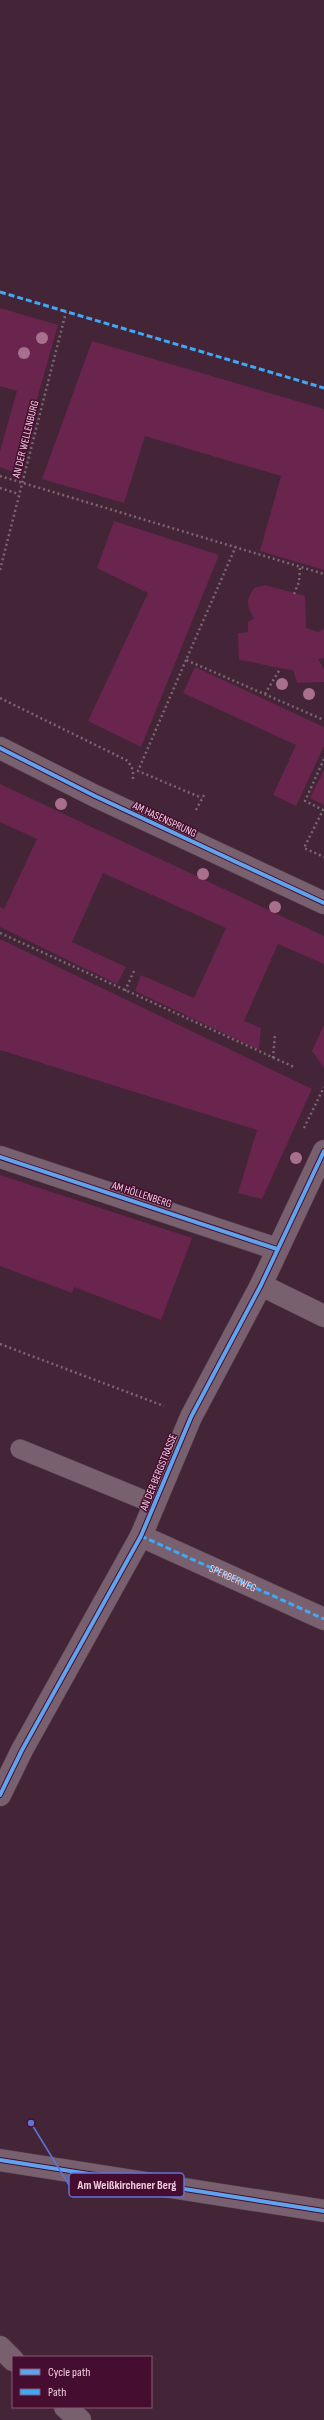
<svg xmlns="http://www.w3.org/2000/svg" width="324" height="2420" viewBox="0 0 324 2420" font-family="'Sofia Sans Condensed',sans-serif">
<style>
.green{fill:#69254d}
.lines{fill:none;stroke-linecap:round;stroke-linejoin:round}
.lane-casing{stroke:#5b4250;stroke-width:20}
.street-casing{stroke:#5b4250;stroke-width:23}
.path{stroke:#7b6672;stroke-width:2.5;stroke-dasharray:2 3;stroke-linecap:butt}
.lane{stroke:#79606e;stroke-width:19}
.street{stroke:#79606e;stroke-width:22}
.quiet{stroke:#3fa9f5;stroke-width:3;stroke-dasharray:6 3;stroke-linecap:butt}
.cycleway-casing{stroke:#450d2f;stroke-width:6}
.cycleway{stroke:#60a3ed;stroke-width:4}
.tree{fill:#a9708e}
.labels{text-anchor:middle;stroke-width:3;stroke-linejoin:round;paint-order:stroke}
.street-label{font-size:11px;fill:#f2cedf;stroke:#450d2f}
.leader{fill:none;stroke:#5d74da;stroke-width:1.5}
.callout-dot{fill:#5d74da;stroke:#450d2f;stroke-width:1.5}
.callout{fill:#450d2f;stroke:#5d74da;stroke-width:1.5}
.callout-label{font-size:12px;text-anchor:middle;font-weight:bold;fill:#f2cedf}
</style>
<rect width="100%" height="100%" fill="#432537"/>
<path class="green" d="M0,308l58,17 -42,148 -16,-6v-16l17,-60 -17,-5z
M92,341l232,68v161l-64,-19 21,-75 -136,-40 -21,67 -82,-24z
M114,521l105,34 -78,192 -53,-26 60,-128 -51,-25z
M265,585l40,11 1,32 12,4 6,-3v29l-6,1 6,10v13l-27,1 -4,-13c-18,-1 -36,-8 -54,-10l-1,-27 10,-1v-10l6,-4c-8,-12 -8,-19 0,-30z
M195,667l129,60v19l-28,60 -23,-11 23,-50 -113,-52z
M324,770v35l-14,-7z
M0,784l324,152v28l-46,-20 -34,77 17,7 -2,22 -124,-59 6,-16 53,23 32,-70 -123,-55 -31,69 54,25 -9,17 -117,-57v-20l4,2 33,-70 -37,-17z
M0,939l312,150 -50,110 -24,-6 19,-63 -257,-80z
M324,1025v43l-12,-17z
M0,1175l192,63 -31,82 -87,-33 -2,6 -72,-27z"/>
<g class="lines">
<defs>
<path id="lane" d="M20,1449l134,55"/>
<g id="street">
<path d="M0,748l95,48 229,107"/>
<path d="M0,1157l277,92"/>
<path d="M261,1285l63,31"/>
<path id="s1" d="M141,1536l183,83"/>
<path d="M0,1795l22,-45 119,-214 50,-119 70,-132 63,-134"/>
<path d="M0,2160l324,51"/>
<path d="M0,2347l13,13"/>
<path d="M65,2407l15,13"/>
</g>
</defs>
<use href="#lane" class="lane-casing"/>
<use href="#street" class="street-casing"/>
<path class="path" d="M0,476l324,98
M0,488l19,6
M236,546l-50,114 138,60
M0,570l66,-258
M294,594l5,-12 1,-15
M186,660l-48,111 64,27
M265,694l15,-25
M0,698l128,63 5,9v11
M324,759l-19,42 18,9 -19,38 20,9
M196,810l8,-15
M0,933l294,134
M125,991l9,-20
M273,1058l2,-24
M304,1128l20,-41
M0,1344l164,62"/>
<use href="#lane" class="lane"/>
<use href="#street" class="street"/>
<path class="quiet" d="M0,292l324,96
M141,1536l183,83"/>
<defs>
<path id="cycleway" d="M0,748l95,48 229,107
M0,1157l277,92
M0,1795l22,-45 119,-214 50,-119 70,-132 63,-134
M0,2160l324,51"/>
</defs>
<use href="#cycleway" class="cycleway-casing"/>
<use href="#cycleway" class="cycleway"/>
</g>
<g class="tree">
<circle cx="42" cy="338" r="6"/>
<circle cx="24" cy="353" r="6"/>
<circle cx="282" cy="684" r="6"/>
<circle cx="309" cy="694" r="6"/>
<circle cx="61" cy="804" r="6"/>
<circle cx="203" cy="874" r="6"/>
<circle cx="275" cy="907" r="6"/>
<circle cx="296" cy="1158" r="6"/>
</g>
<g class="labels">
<g class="street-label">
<text transform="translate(25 439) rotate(-76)" y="4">AN DER WELLENBURG</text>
<text transform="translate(165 819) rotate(25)" y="4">AM HASENSPRUNG</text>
<text transform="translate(142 1194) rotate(18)" y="4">AM HÖLLENBERG</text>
<text transform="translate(158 1472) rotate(-68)" y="4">AN DER BERGSTRASSE</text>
<text dy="4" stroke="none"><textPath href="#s1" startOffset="101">SPERBERWEG</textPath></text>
</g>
</g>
<path class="leader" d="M31 2123L69 2185"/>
<circle class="callout-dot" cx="31" cy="2123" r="4"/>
<rect class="callout" x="69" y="2173" width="115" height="24" rx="4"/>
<g class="callout-label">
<text x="127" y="2189">Am Weißkirchener Berg</text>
</g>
<rect x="12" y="2356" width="140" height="52" fill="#450d2f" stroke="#8a5a75"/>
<rect x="20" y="2369" width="20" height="6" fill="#60a3ed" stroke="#8a5a75"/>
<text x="48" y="2376" font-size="12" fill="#f2cedf">Cycle path</text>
<rect x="20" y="2389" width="20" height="6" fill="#3fa9f5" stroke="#8a5a75"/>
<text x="48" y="2396" font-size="12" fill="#f2cedf">Path</text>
</svg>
